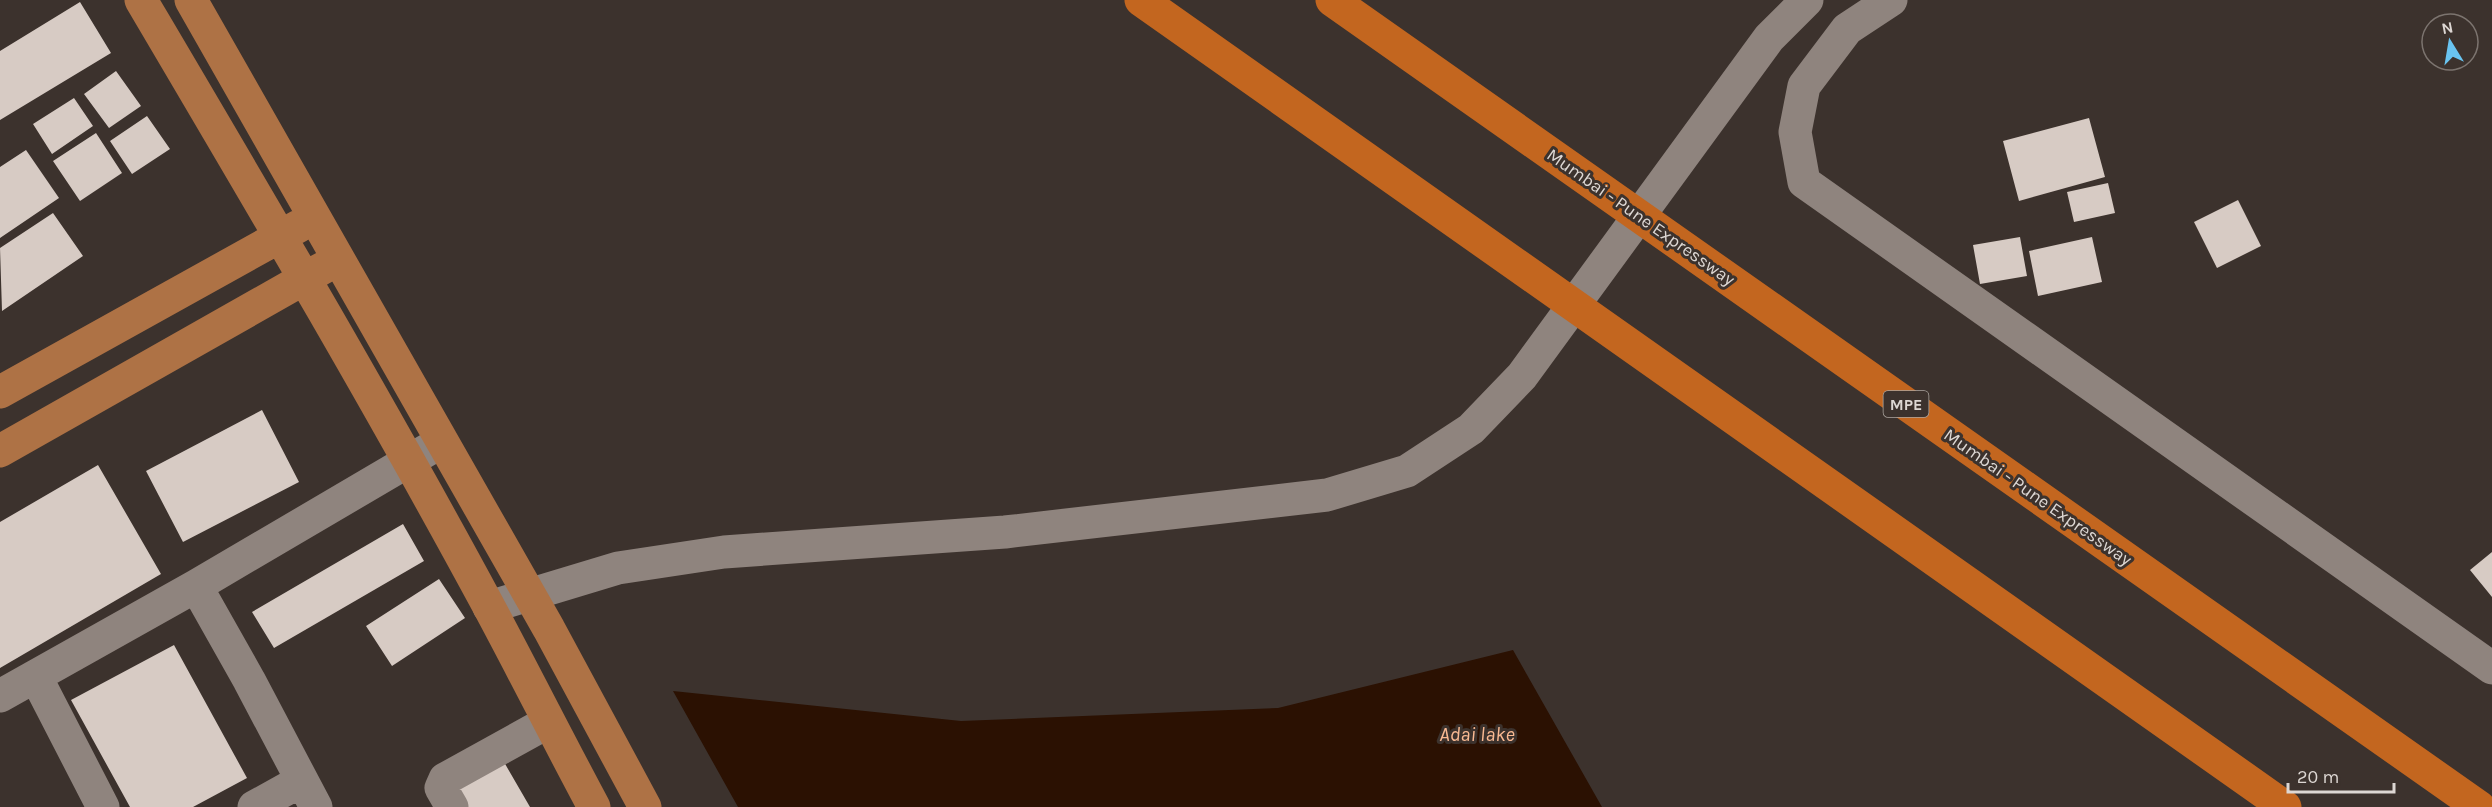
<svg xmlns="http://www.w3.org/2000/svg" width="2492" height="807" viewBox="0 0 2492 807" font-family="Karla,sans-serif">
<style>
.water{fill:#2b1102}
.building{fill:#d7cbc4}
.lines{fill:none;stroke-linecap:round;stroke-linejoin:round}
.minor{stroke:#8f847e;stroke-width:33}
.major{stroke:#ae7245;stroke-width:33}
.highway{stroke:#c3661f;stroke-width:33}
.labels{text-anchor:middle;stroke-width:6;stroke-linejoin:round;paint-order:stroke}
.shield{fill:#3c322d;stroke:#ada6a1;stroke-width:1.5}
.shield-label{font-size:16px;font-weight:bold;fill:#ddd7d3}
.street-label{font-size:18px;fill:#ddd7d3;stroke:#3c322d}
.water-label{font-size:20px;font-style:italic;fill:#faba93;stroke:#3c322d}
</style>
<rect width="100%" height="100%" fill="#3c322d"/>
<path class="water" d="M1513,650l89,157h-864l-65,-116 288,30 317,-13z"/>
<path class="building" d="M80,2l31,51 -111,67v-69z
M116,71l25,35 -32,22 -25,-34z
M74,98l19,28 -41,28 -19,-30z
M147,116l23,33 -38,25 -22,-33z
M2089,118l16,59 -86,24 -16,-60z
M96,133l26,40 -42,28 -27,-40z
M26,150l33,48 -59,40v-71z
M2108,183l7,30 -41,9 -7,-30z
M2238,200l23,46 -44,22 -23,-46z
M53,213l30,43 -81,55 -2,-63z
M2020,237l7,39 -47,8 -7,-39z
M2092,237l10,45 -64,14 -9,-45z
M262,410l37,72 -116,60 -37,-71z
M98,465l63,109 -161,94v-146z
M403,524l21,37 -150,87 -22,-36z
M2492,552v45l-22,-27z
M439,579l26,39 -73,48 -26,-40z
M174,645l73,133 -54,29h-63l-59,-107z
M504,762l26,45h-68l-9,-16z"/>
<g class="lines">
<path class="minor" d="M1891,0l-44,29 -43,57 -9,46 9,50 688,486
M196,586l53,94 67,127
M489,607l129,-39 106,-16 281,-20 322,-37 80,-24 64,-42 51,-53 247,-338 38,-38
M36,677l67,130
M0,696l196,-110 245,-144
M254,807l47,-26
M452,807l-11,-19 4,-9 103,-57"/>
<path class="major" d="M141,0c118,200 237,401 347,605 36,67 70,135 106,202
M191,0l358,629 96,178
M0,392l299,-166
M0,451l323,-183"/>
<path class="highway" d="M1141,0l1144,807
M1332,0l1147,807"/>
</g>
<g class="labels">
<rect class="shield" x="1883.5" y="391" width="45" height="26" rx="4.5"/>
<g class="shield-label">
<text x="1906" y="410">MPE</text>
</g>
<g class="street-label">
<text transform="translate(1641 217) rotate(35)" y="6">Mumbai - Pune Expressway</text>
<text transform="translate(2038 497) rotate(35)" y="6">Mumbai - Pune Expressway</text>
</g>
<g class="water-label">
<text x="1477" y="741">Adai lake</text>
</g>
</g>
<g transform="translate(2450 42) rotate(349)"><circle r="28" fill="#3c322d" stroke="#7c746f" stroke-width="1.5"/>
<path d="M0-4.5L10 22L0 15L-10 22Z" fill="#69c4f1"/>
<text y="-9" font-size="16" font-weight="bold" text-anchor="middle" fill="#ddd7d3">N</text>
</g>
<path d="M2288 783v9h106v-9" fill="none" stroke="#ddd7d3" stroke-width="3"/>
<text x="2297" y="783" font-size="18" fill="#ddd7d3" stroke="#3c322d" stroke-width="4.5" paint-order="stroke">20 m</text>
</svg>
